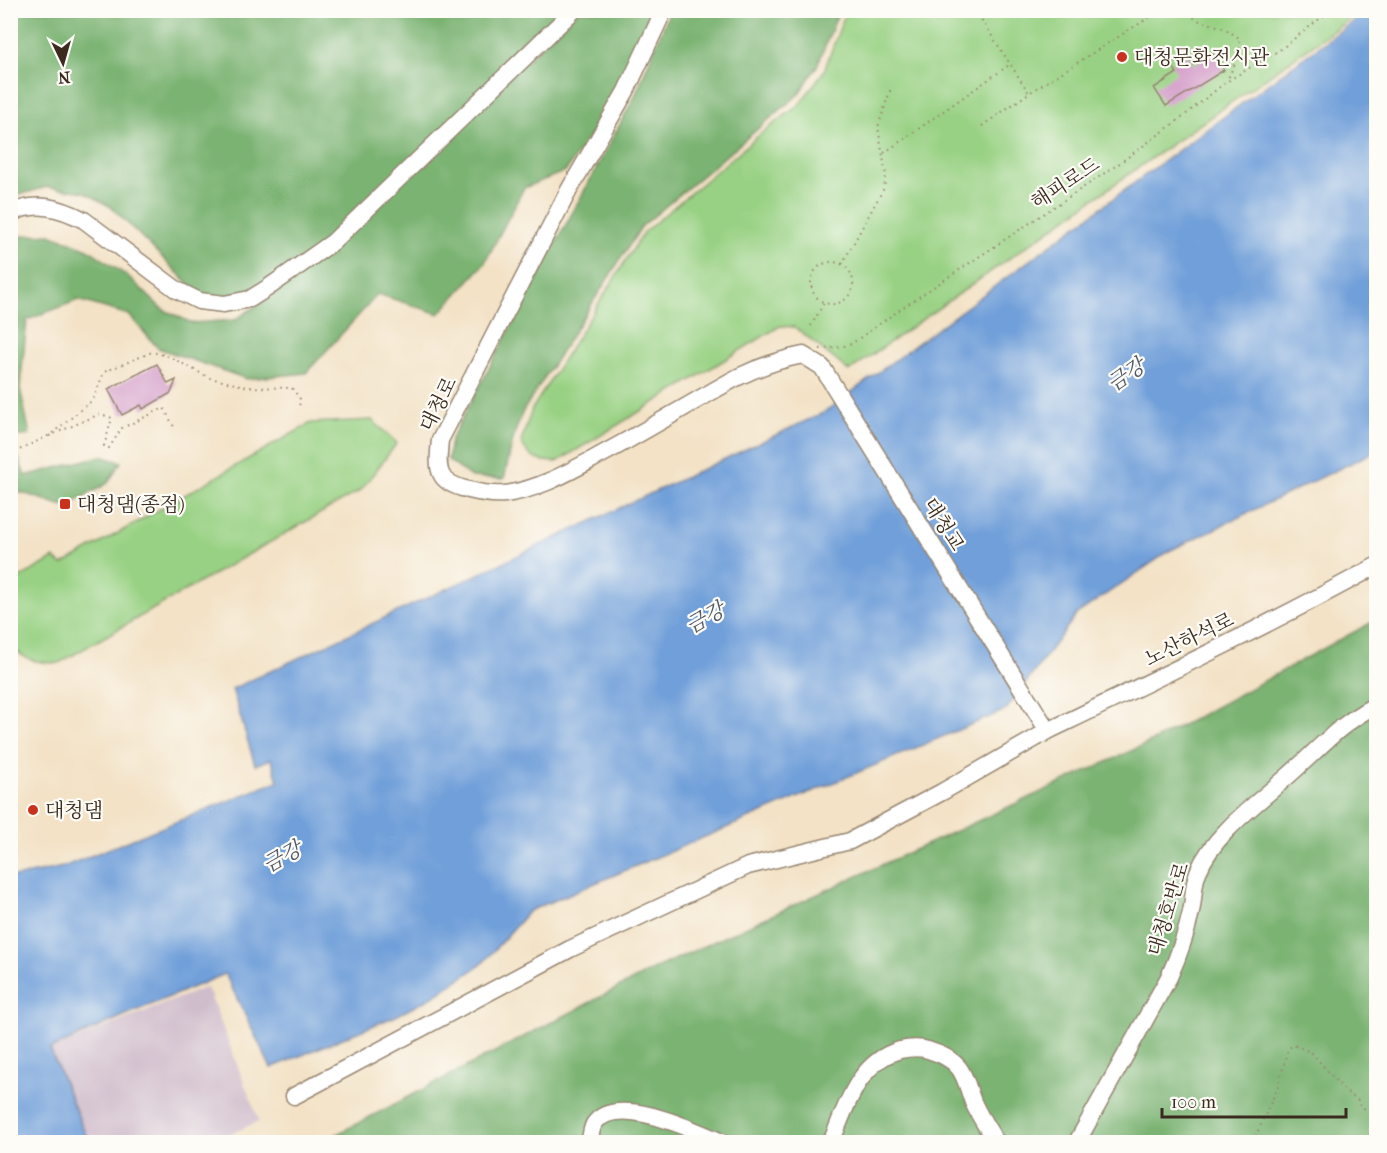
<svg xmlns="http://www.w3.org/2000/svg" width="1387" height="1153" viewBox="0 0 1387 1153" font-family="'IM FELL French Canon','Noto Serif KR',serif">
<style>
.industrial{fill:#d0bdcc}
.green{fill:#99d184;stroke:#6a7e51;stroke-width:1.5}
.forest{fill:#7ab372;stroke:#5a6e48;stroke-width:1.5}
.water{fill:#709fd9;stroke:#56647c;stroke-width:1.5}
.building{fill:#d196c6}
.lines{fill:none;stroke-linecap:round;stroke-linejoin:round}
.minor-casing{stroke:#978672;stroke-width:19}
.path{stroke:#978672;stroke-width:2;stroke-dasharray:1.5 4.5;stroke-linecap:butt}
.minor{stroke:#fff;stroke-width:16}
.poi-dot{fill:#c8321e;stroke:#fdfcf7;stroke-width:2}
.labels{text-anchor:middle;stroke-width:4.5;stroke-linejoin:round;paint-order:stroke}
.poi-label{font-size:20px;fill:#3b2a1e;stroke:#fdfcf7;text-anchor:start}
.street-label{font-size:20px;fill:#3b2a1e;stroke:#fdfcf7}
.water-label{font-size:21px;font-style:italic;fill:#505969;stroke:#fdfcf7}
</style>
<rect width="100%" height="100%" fill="#fdfcf7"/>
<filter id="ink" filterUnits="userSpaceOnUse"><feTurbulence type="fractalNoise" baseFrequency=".0167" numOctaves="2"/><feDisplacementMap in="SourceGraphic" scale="12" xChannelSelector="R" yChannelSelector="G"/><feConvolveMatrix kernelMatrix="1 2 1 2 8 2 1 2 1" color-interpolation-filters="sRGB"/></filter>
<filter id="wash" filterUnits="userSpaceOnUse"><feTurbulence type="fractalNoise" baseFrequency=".008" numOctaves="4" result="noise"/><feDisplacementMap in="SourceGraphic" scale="24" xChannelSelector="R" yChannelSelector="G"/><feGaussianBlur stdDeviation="1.35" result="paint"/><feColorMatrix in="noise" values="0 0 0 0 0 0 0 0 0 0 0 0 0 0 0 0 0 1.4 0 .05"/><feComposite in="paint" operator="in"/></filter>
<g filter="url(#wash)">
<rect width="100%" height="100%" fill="#f3e2c6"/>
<path class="industrial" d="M10,913l57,129 140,-55 52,134 -46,21h-125l-77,-176z"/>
<path class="green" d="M846,11h515l-512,360 -54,-44 -15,-1 -223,136c-20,-1 -26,-1 -36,-20l11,-33 111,-176 120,-101 36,-27 25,-34z
M372,420l25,23 -36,47 -302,173c-19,0 -36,-2 -48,-18v-59l5,-6 38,-22 8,7 249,-142z"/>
<path class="forest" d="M11,11h560l-254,237 -55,42 -43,7 -16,-3 -13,-9 -79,-78 -26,-15 -38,-5 -36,10z
M578,11h74l-31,77 -55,83 -42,17 -40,76 -45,50 -61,-20 -72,79 -59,6 -89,-31 -29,-33 -51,-15 -51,20 -7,68 10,47 -19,2 14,39 76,-20 20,6 -13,21 -42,24 -43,-14 -12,-1 -1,-252 5,-4 35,-2 38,15 42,29 32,31 30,14 43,-3 35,-23 61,-47z
M670,11h169l-22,55 -18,28 -158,133 -118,184 -9,24 -10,44 -33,-2 -23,-17 3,-21 183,-341z
M1376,620v522h-1054l334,-174 499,-228z"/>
<path class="water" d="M1367,11h9v440l-205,99 -94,64 -71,96 -477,201 -48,54 -54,35 -31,16 -125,52 -46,-94 -97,40 -78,35 39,93h-78l-1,-268 5,3 48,-10 215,-86 -7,-22 -16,6 -23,-76 591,-276z"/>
<g id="blocks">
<path class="building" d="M1213,53l11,17 -58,36 -12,-18 23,-15 -6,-9 15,-10 8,11z
M157,364l11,20 8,-4 -5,13 -28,16 -2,-4 -19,10 -14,-26z"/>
</g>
</g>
<g filter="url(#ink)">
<use href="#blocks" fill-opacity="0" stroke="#978672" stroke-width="1.5"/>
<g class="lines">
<defs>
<path id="minor" d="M664,10l-38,81 -57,99 -129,250c-3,31 -4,42 29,50 12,3 24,5 36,4 32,-4 62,-21 90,-36 48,-25 95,-55 143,-81 23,-11 40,-17 65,-22l19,12 226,364c110,-53 221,-106 328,-165
M10,214c25,-14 51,-6 74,6l93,70 22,11 25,3 26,-5 19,-12 64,-45 241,-232
M294,1096l276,-147 178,-83 102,-25 92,-49 106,-61
M589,1142c2,-5 2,-13 5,-18 22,-32 101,7 128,18
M829,1142l4,-4c14,-35 27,-77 67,-88 9,-2 19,-3 28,0 12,4 23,8 31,18 7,9 10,24 14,34 6,14 15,27 23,40
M1077,1142l92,-165c10,-22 17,-42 22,-65 3,-13 2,-28 7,-40 15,-38 61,-70 90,-96 32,-28 50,-51 88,-71"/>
</defs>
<use href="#minor" class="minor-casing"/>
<path class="path" d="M975,10l54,83
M1137,10l7,12
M1184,10l13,10 27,8 15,10c2,15 -6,29 -12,43
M982,126l47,-33 132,-83
M884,153l125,-88
M811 283a21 21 0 1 1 42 0a21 21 0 1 1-42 0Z
M842,264l42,-76 2,-13 -8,-48 13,-39
M811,326l13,-23
M820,349l21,-2 10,-3 54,-38 212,-141 63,-46 46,-37 55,-33 50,-39
M49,436l51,-22 12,4 -8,28 5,2 13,-20 42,-20 11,21
M10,456l5,-4 35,-17 43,-35 11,-28 48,-20 16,4 42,22 38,9 44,1 8,11 -1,10
M1253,1142l25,-55 10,-38 5,-4 18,7 34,39 14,10 1,6 16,5"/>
<use href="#minor" class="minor"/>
</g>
</g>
<g class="poi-dot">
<circle cx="1122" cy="57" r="6"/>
<rect x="59" y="498" width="12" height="12" rx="3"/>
<circle cx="33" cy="810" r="6"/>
</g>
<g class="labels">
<g class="poi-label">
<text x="1134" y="64">대청문화전시관</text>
<text x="77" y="511">대청댐(종점)</text>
<text x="45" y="817">대청댐</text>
</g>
<g class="street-label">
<text transform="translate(1065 183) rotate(-33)" y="7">해피로드</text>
<text transform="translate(438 404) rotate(-64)" y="7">대청로</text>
<text transform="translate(944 524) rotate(58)" y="7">대청교</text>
<text transform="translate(1189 639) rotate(-26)" y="7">노산하석로</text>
<text transform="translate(1168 909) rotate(-73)" y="7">대청호반로</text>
</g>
<g class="water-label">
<text transform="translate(1126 375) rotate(-35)" y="7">금강</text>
<text transform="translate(705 618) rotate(-29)" y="7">금강</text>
<text transform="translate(282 857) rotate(-29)" y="7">금강</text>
</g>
</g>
<rect width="1387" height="1153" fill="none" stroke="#fdfcf7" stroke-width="36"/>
<g transform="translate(63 63) rotate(175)" stroke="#fdfcf7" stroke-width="4.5" paint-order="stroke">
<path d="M0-4.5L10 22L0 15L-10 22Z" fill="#3b2a1e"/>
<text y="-9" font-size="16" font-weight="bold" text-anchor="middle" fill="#3b2a1e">N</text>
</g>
<path d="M1162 1108v9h184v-9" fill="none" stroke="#3b2a1e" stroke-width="3"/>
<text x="1171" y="1108" font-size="18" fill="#3b2a1e" stroke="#fdfcf7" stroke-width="4.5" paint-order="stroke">100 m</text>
</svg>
